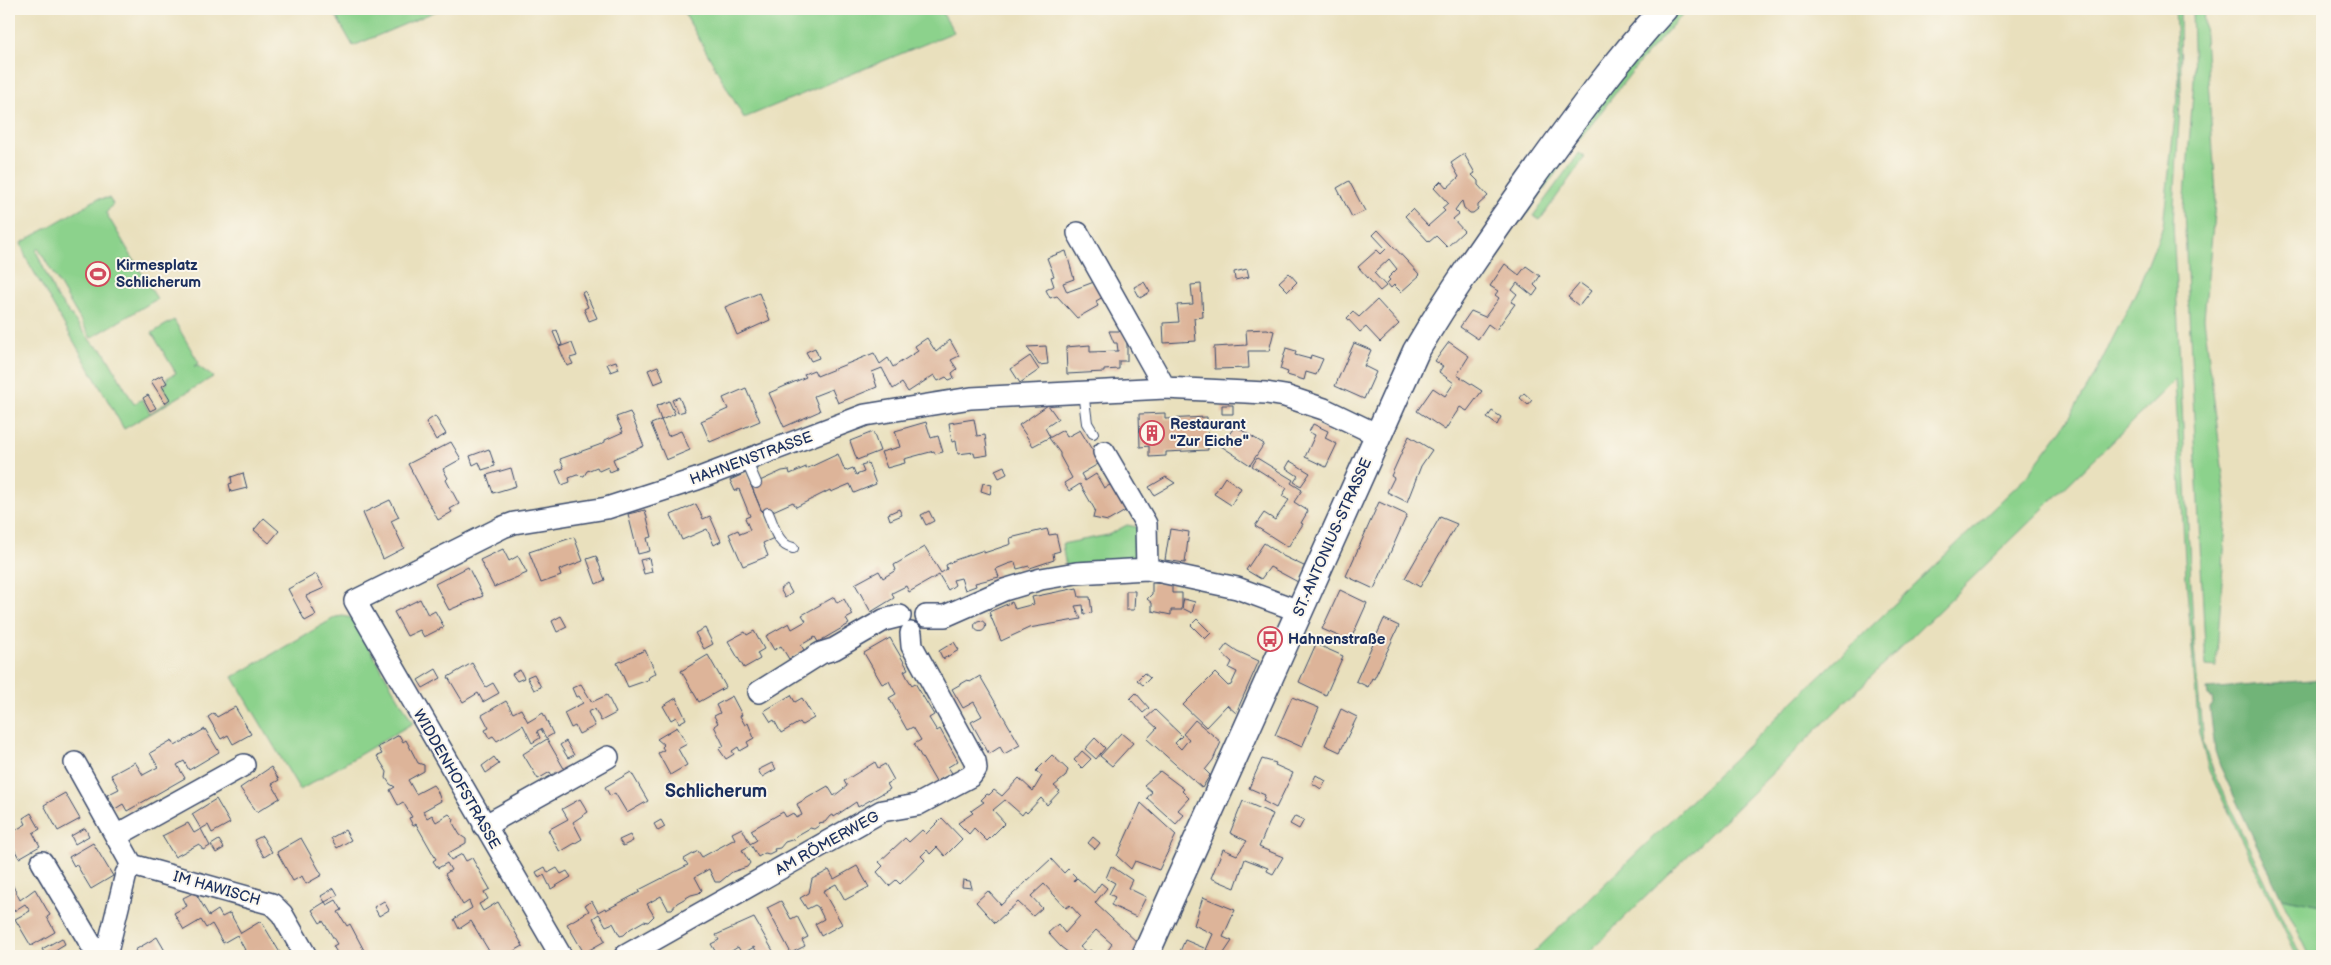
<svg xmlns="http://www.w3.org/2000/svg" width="2331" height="965" viewBox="0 0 2331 965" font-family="'Balsamiq Sans',sans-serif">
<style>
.green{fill:#8cd28c;stroke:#548075}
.forest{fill:#71b478;stroke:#46726b}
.building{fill:#ddb499}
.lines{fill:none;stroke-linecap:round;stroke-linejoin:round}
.service-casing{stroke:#3a4a6c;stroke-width:12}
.minor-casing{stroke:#3a4a6c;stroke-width:24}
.tertiary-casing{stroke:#3a4a6c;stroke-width:29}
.service{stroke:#fff;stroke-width:10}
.minor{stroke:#fff;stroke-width:21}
.tertiary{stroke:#fff;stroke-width:26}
.labels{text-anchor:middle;stroke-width:4;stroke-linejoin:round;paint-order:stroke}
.poi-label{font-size:15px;font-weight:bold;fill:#1b2f5e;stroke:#fbf7ec;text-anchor:start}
.street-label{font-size:15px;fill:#1b2f5e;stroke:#fbf7ec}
.quarter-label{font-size:18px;font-weight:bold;fill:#1b2f5e;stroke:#fbf7ec}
</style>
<rect width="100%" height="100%" fill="#fbf7ec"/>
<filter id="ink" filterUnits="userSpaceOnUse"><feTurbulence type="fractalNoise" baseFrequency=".02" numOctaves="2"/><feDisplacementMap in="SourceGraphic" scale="10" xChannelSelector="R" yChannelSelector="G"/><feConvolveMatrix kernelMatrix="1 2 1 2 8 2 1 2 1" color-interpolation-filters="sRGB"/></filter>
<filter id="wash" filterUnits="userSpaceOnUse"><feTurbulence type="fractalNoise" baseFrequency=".0096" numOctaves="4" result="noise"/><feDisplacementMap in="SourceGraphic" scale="20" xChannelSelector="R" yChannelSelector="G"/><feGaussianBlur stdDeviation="1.12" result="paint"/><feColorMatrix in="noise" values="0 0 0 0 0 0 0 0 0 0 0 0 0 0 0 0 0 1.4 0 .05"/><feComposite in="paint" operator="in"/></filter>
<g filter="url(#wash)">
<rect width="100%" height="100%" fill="#e9e0bd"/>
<path class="green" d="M332,9h109l-88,37z
M682,9h258l14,23 -210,86z
M1675,9h12l-49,55 -57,74 -4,-1 33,-51z
M2175,9h5l1,78 -8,137 21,423 9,95 10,30 88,184h-4l-88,-185 -10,-38 -13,-156 -11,-197 -590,576h-55l496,-479 37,-49 30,-50 46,-92 24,-60 16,-146z
M2192,9h11l13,184 -12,125 23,190 -11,159 -10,-1 -2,-38 -20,-419 10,-129z
M1566,147l5,5 -49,68 -9,4z
M1579,153l6,4 -45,63 -7,-4z
M109,198l4,6 -7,9 51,86 -66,39 -53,-90 -2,3 20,45 37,48 10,6 31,54 8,-5 8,14 20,-13 -8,-14 5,-2v-6l9,-5 -24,-40 22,-13 25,43 -5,3h4l15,11 -89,52 -98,-171 -5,-15 76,-44z
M1127,525l10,2 6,34 -77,6 -4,-23 46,-9z
M343,616l9,2 61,105 -113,67 -67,-113 103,-60z
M2281,897l41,8v51h-12z"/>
<path class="forest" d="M2322,679v226l-41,-8 -61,-131 -5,-15 -5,-43 3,-4 -1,-6 -4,-2 -1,-7z"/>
<g id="blocks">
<path class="building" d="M1464,154l11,19 -3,2 6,6v4l10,11 -10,9v4l-5,4h-3l-6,-5 -2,-7 -2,2 -5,7 4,4 -6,5 11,12 -17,16 -11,-11 -7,6 -24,-26 7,-7 16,17 17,-15 -3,-3 6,-5 -14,-15 7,-7 6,7 12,-11 -8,-14z
M1349,181l16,30 -13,6 -15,-29z
M1378,230l42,45 -19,17 -7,-7 -3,3 -4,-5 3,-3 -2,-2 9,-9 -8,-10 -15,14 12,13 -6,5 -22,-24 19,-17 4,4 5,-5 -13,-14z
M1066,251l8,28 -11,4 4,9 27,-10 9,15 -7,4 2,5 -21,12 -20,-22 -7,2 -4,-8 8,-4 -3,-9 3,-1 -7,-18z
M1505,264l14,11 7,-9 14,10 -6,9 4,4 -5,7 -16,-13 -5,7 5,4 -6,8 4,2 -19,26 -8,-6 -10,15 -18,-12 11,-16 14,6 12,-16 2,-3 -4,-3 3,-4 -8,-5z
M1247,269l2,8 -14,3 -1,-8z
M1289,273l8,9 -9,9 -9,-9z
M1144,282l6,10 -10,6 -6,-11z
M1580,283l11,8 -12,15 -11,-9z
M1201,284l2,33 -9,1 2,23 -32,2 -1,-20 16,-1 -2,-17 16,-1 -2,-19z
M585,291l12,27 -8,3 -5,-12 4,-2 -6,-14z
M759,293l11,27 -33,15 -12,-28z
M1377,300l22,24 -19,18 -14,-15 -6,5 -13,-14 6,-6 6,5z
M1267,329l7,2 -5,20h-21l1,17 -34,1 -1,-22 33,-2 -1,-15z
M557,330l5,15 -3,1 -6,-14z
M1109,331h13l5,11v19h-8v8l-15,1v2l-37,2 -1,-27 24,-2v7l28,-1 -1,-8h-3z
M927,338l9,14 14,-12 9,16 -8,4 6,9 -5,4 2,5 -5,2 -3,-3 -8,4 -4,-6 -26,17 -6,-9 -9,6 -11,-21 -10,4 5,15 -39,16 -6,-14 -18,7 6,15 -36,16 -15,-34 37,-16 -2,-3 10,-4 3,6 57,-23 6,11 8,-6 5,9 25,-16 -3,-5z
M1449,342l20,14 -12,19 25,16 -15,20 -7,-4 -15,23 -28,-19 16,-23 12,8 9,-13 -15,-11 4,-6 -8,-5z
M570,343h2l5,13 -7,2 3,6 -6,2 -8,-19z
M1354,343l17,7 -7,16 12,6 -12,27 -29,-13z
M1046,346l2,18 -9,1 -12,-18z
M815,348l4,10 -8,3 -5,-9z
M1286,348l10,3 -1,4 15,4 1,-4 12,4 -7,16 -10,-3 -2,8 -17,-5 1,-3 -8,-3z
M1030,356l9,14 -19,13 -9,-14z
M616,361l3,8 -8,3 -4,-8z
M658,366l6,14 -10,4 -6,-14z
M162,375l5,8 -5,3 8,13 -5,4 -14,-22z
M746,388l14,33 -50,21 -9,-21 27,-12 -5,-11z
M1524,393l8,7 -4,5 -8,-7z
M148,395l8,13 -6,3 -7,-13z
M679,397l6,14 -7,2 -6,-13z
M669,401l6,13 -14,6 7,16 13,-5 9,19 -24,10 -15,-36 10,-4 -5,-14z
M1048,405l10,14 -13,9 5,9 -17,9 -14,-21z
M1222,405h11v9h-11z
M1492,411l9,6 -4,8 -10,-7z
M630,412l14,34 -31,13 4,10 -7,3 -2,-5 -9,4 -2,-4 -10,4 -3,5 -7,-1 -8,3 1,4 -8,3 -6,-14 8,-3 -4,-9 39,-14 6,-3v-2l18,-8 -7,-15z
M1165,413v6l42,-2 1,33 -42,2v4l-17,1v-11l-9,1 -1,-33z
M435,416l11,18 -10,6 -10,-18z
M974,419l3,17 8,-1 3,20 -13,2 -1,-5 -16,2 -2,-13 -4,1 -3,-19z
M926,422l5,16 7,-2 5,16 -8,2 -1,-3 -30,8 1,4 -18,5 -6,-16 19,-5 -5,-16z
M1313,424l15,7 -3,7 12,6 -11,23 -21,-10 10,-22 -6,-3z
M1235,426l29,18 -14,21 -29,-19z
M1063,430l4,7 13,-7 20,33 -19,11 4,7 11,-7 8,14 8,-4 15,26 -19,11 -15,-3 2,-8 -15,-26 -11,7 -5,-8 8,-5 -12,-22v-3l-11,-15z
M873,432l7,19 -23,9 -7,-19z
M1409,436l23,14 -11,16 -14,36 -20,-10 7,-14 -3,-2z
M451,442l10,17 -18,10 5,9 -2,2 13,24 -9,5 2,3 -14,8 -30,-56z
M489,449l6,17 -13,4 -3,-8 -6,3 -3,-9z
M838,454l7,17 8,-3 3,7 8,-3 -3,-7 7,-2 8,21 -22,9 -4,-9 -19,8 -1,-2 -34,17 -3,-5 -29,13 10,23 -11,5 5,13 -25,10 -14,-32 9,-4 2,4 10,-4 -5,-12 5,-2 -11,-27 -4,2 -5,-11 16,-7 16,39 -11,-27 31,-14 7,-1 1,4 16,-7v2z
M1257,458l36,22 -2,3 11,7 -8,12 14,9 -7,12 2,1 -15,23 -33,-21 9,-13 11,7 14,-20 -7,-4 5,-8 -35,-22z
M1290,461l20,12 -9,13 -7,-4 4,-6 -12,-8z
M1004,466l3,8 -8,4 -4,-8z
M511,468l5,18 -23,7 -6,-18z
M243,473l4,15 -16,4 -2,-8 3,-1 -1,-6z
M1166,477l9,6 -21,12 -5,-8z
M1225,477l16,11 -10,17 -17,-11z
M983,483l9,2 -2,9 -9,-3z
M390,500l9,17 -8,4 13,27 -21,11 -20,-46z
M1379,502l28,13 -33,74 -28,-13z
M696,504l7,15 7,-3 11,25 -7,4 -7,-16 -25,11 -11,-25z
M899,509l3,6 -12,5 -2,-6z
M645,510l7,27 -5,1 3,13 -12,3 -10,-40z
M929,511l5,10 -8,4 -5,-10z
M1440,517l17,7 -37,63 -15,-9z
M264,518l15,13 -10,12 -15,-13z
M1047,529l2,6 7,-1 4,17 -7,2 1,7 -24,8 -1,-2 -12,3 -2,-7 -7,2 -12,5 3,8 -24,6 1,3 -11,4 -4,-12 -8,2 2,5 -7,5 -9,-15 -30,17 -3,-6 -14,7 2,5 -23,14 -16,-28 24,-13 4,7 13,-8 -2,-5 31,-18 16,26 6,-4 -1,-4 9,-5 29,-10v3l27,-9 -1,-6z
M1170,529l19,3 -4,31 -20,-3z
M574,537l9,24 -24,9 2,6 -20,7 -12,-31z
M1264,543l19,13 23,11 -8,15 -28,-15 -9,12 -15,-9z
M503,549l6,12 9,-5 9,17 -33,14 -14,-27z
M596,556l9,24 -9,4 -9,-25z
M649,558l3,14 -8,2 -4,-14z
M468,567l15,29 -34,14 -14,-26z
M316,574l8,14 -18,8 10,19 -11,6 -17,-32z
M1152,583l20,1v9h10v17h-11v5l-19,-4v-8l-5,-4 5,-5z
M787,584l5,9 -7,5 -5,-9z
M1077,588l2,9h11l2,16 -8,1 -1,-9 -8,1 6,13 -52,9 -28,13 -12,-29 23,-10 3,7 19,-5 -2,-7z
M1340,590l27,13 -17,38 -28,-12z
M1126,591h9l-1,19h-8z
M834,597l3,6 7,-4 9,16 -7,4 3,5 -31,18 -3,-5 -14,8 3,5 -15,9 -8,-13 -7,4 -8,-14 23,-13 3,6 14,-8 -4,-6z
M420,599l8,16 7,-4 9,16 -20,10 -4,-7 -13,6 -13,-24z
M1184,599l11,3 -3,11 -10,-5z
M561,616l6,11 -10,5 -5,-11z
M1197,619l14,14 -6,6 -14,-14z
M1384,619l15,7 -25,53 -2,-1 -4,9 -12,-6z
M974.5 626a5.5 5.5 0 1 1 11 0a5.5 5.5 0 1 1-11 0Z
M705,628l8,16 -9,5 -9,-16z
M754,631l10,18 -7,4 3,6 -16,9 -16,-27 17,-9 2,3z
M890,638l18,31 -4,2 4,8 4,6 3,-2 19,32 -5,3 8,13 3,-2 18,32 -10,6 4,6 -16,9 -22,-38 7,-4 -8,-13 -6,3 -18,-32 7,-4 -4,-7 -3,-6 -7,3 -18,-31z
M954,642l5,8 -16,9 -4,-8z
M1227,644l10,7 22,10 -23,52 -9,-8 -21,22 -23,-22 32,-32 13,13 3,-1 6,-13 -8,-4 3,-6 -11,-10z
M1316,644l27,12 -17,39 -27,-13z
M645,650l11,23 -7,4 -1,3 -20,7 -11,-24z
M708,655l18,32 -27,15 -18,-31z
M472,663l14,24 7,-4 6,10 -16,9 -5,-9 -15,9 -15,-25z
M436,669l5,9 -18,10 -5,-8z
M520,670l4,8 -7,3 -5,-7z
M1144,673l6,5 -7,7 -6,-5z
M534,674l7,13 -7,3 -7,-13z
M980,676l40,69 -16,9 -4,-7 -11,7 -18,-32 11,-6 -8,-14 -11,6 -11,-19 16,-9 2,2z
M581,684l11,18 15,-7 9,18 -15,8 -6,-12 -7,3 7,14 -16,8 -4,-8 -4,2 -7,-15 19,-10 -4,-7 -3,1 -4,-9z
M1136,693l13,15 -6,5 -13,-14z
M791,695l4,7 7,-4 12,20 -12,7 -2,-3 -19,11 -7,-13 -3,2 -7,-11z
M732,696l10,19 -2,1 5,9 3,-2 6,15 -7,4 2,4 -9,5 -2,-4 -6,4 2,3 -8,5 -7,-10 5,-3 -10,-20 4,-3 -4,-7 6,-3 -4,-8z
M1292,697l27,11 -17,39 -27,-12z
M676,698l10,21 -7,4 -3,-6 -5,3 -8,-14z
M506,701l7,12 8,-4 7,13 15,-9 10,21 -7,4 -5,-9 -4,2 3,7 -8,5 -9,-18 -26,16 -4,-5 -4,2 -4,-8 4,-2 -7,-13z
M235,707l16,27 -18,10 -5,-9 -7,4 -13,-22 6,-4 3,4z
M1341,709l16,8 -17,35 -15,-7z
M1155,710l27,26 -7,7 6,6 8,-10 -6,-5 12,-14 26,22 -8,18 -8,10 5,5 -8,13 -55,-49 10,-11 -11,-10z
M677,727l10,17 -9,5 9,16 -17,10 -12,-22 6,-3 -2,-3 2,-2 -7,-6z
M205,729l14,23 -30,18 -5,-9 -7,4 8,13 -58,33 -4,-7 -8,5 -8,-14 12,-6 -8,-14 24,-13 8,13 15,-8 -8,-14 22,-13 3,6z
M1121,733l12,10 -21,23 -12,-10z
M399,735l4,7 3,-2 12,23 6,2v6l-16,9 8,14 17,-9 4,5 4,11 -18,10 4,7 5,-3 4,7 13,-8 5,5 -1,4 7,12 6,4v4l-19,11 4,6 11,-6 4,7 6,-3 18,31 -6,3 4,7 -9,5 4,7 15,-9 25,44 -16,9 1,1h-16l-21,-35 -12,8 -5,-10 18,-11 -3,-7 -6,4 -18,-31 6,-4 -4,-7 -9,5 -5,-7 3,-2 -20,-35 -3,2 -4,-8 3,-1 -9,-15 -5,3 -8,-15 5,-3 -5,-3 -4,-6 1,-6 -10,-16 5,-2 -4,-7z
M1095,738l10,10 -9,11 -11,-10z
M547,739l19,33 -12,7 -4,-7 -12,7 -15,-25z
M566,741l8,14 -6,3 -8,-13z
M1082,751l9,8 -9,9 -8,-8z
M1052,755l16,15 -3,7 -11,9 6,5 -13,14 -6,-7 -14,15 -2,-2 -3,4 -17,-15 -12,10 12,13 -18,18 -13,-13 -5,6 -11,-11 15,-10 -2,-2 13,-9 -3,-2 6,-6 2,1 5,-5 8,6 17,-18 14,13 9,-15 -6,-5z
M494,757l5,7 -13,9 -4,-7z
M1262,759l14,4 -1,2 18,8 -17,35 -13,-7 2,-6 -16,-7z
M875,762l3,6 7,-4 9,16 -7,4 3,5 -32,18 -2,-5 -22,15 -1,-2 -3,1 -5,6 -7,1 2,2 -6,4 -4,-1 -14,8 -1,3 -10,3 -5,6 -6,1 1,2 -6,3 -4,-1 -7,4 -7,-12 -9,5 8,13 -3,4 -15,5 -12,10h-5l-6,-13 -14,8 7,13 -3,3 -8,2 -14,8 -5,6h-4l-7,-13 -14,8 7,12 -6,6 -4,-1 -14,8 -6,6 -4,1 -7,-13 -7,3 -7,-12 -6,4 12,23 -21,12 -17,-29 22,-13 -4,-6 7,-4 6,11 7,-4 1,2 34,-18 -1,-2 49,-25 -4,-6 14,-8 4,6 33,-18 -3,-6 10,-5 8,16 7,-4 -6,-10 32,-18 3,5 7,-4 3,5 6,-3 -5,-11 31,-18 6,10 13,-10 -3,-5z
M772,763l4,6 -14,8 -4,-7z
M271,767l8,13 -7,4 8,14 -23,14 -17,-24z
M1160,771l24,18 -2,2 7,7 -11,12 6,5 -8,9 -29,-26 5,-6 -8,-7z
M631,772l17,29 -21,12 -12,-20 -5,3 -5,-9z
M1316,775l10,6 -5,8 -9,-6z
M65,793l15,26 -22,12 -14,-26z
M216,799l14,24 -18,10 -4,-8 -7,4 -9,-15z
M580,799l8,13 -15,10 9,17 -22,13 -12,-22 20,-11 -6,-10z
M1243,801l30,13 -14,33 24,10 -10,17 -6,-3 1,-3 -23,-9 -10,29 -24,-10 12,-29 14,6 10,-14 -17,-8z
M1141,803l35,32 -17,35 -24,-9 -4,8 -14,-13z
M31,813l9,16 -7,4 7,13 -21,12 -10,-18v-6l17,-10 -3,-6z
M1295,816l9,4 -5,9 -9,-5z
M942,818l20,21 -17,17 -8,-9 -7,7 -3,-4 -6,6 4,4 -25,24 -4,-4 -7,6 -12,-14 6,-6 -4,-4 26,-24 4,4 13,-12 4,4z
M661,820l4,7 -7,4 -4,-7z
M188,823l6,10 7,-4 9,17 -7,4 -4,-6 -24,13 -13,-21z
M85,828l4,8 -14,8 -4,-8z
M345,830l6,10 -14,8 -6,-10z
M630,835l3,6 -10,5 -4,-6z
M262,836l10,16 -8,5 -10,-17z
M1093,837l7,6 -5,6 -7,-6z
M301,838l21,37 -16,9 -4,-8 -9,5 -16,-29z
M219,840l5,8 -8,5 -5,-8z
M93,843l20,33 -22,13 -15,-25 -2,2 -5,-9z
M1051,859l13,14 4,-4 8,8 -3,5 4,-4 17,15 7,-10 6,5 -12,15 44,41 -6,12h-29l8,-12 -16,-14 -16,17 8,6 2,-3 7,6h-24l-12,-9 -13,-14 10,-9 7,9 15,-17 -10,-11 -4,3 -22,-24 -13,12 11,12 -9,8 -15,-14 -23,21 -19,-21 12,-11 13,14z
M857,866l12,21 -24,13 -9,-16 -13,7 19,33 -21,12 -6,-12 9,-5 -6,-12 -3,-2 -8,4 -7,-11 9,-5 3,-14 10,-5 7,-4 5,9z
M1111,866l21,14 -4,8 18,9 -10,20 -25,-12 4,-8 -6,-3 6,-11 -9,-5z
M545,867l3,6 9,-5 4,6 6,-3 4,6 -20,12 -7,-14 -5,3 -3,-6z
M963,880l7,1 2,7 -10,-1z
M12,884l8,16 15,-11 15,26 -3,2 8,15 -24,14 -16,-27 15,-8 -5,-7 -11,7 -5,-6v-19z
M334,888l4,7 -13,7 -4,-6z
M195,892l14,24 9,-6 4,7 8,-4 11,20 20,-12 21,35h-43l-1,-1 7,-5 -8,-15 -14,8 -11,-19 -6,4 -5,-8 -17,10 -10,-17 13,-7 -4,-8z
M1203,897l32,13 -12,27 9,4 -10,15 -16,-6 7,-16 -19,-9z
M336,900l6,10 -4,2 9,14 3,-2 17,32h-28l-6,-10 4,-2 -14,-23 -3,2 -8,-13 13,-8 2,3z
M384,901l5,9 -10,6 -5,-9z
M781,901l10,18 6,-3 11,21 -6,3 3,6 -14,7 -24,-45z
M754,918l22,38h-17l-5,-9 -12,7 -4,-7 -11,7 1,2h-10l-7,-12 8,-4 -3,-5z
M157,937l11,19h-29l-4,-6z
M62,938l3,6 -10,6 3,6h-12l-4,-7z
M1185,940l19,8 -4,8h-22z"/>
</g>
</g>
<g filter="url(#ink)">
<use href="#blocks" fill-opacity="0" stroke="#3a4a6c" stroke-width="1"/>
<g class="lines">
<defs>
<path id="service" d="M1083,392l4,31 6,10
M746,460l10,23
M768,513c6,13 9,32 25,35"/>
<path id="minor" d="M1078,233l87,155
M1104,452l42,72 1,45
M926,616h19l59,-26 37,-11 35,-6 71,-4 90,19 62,23
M759,692l62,-39 13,-4 50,-29 16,-4
M75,763l57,102 140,39 10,10 24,42
M484,826l124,-69
M116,836l128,-71
M42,862l56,94
M106,956l20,-82 6,-9
M561,956l-206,-355 148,-74 11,-4 93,-15 90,-29 168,-64 106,-17 194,-10 101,5 19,3 39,13 54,26
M625,956l257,-145 35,-6 54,-29 5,-7 -1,-8 -63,-115 -1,-13"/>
<path id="tertiary" d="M1145,956l271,-605c34,-58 73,-113 112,-168 43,-60 86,-120 136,-174"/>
</defs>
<use href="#service" class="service-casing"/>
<use href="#minor" class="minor-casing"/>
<use href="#tertiary" class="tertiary-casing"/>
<use href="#service" class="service"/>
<use href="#minor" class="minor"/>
<use href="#tertiary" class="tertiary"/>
</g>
</g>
<defs>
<symbol id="stadium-ring" viewBox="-11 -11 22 22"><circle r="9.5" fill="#fbf7ec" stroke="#d1495b" stroke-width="1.5"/><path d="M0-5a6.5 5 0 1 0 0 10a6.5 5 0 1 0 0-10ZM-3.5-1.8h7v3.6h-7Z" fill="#d1495b"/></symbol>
<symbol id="building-ring" viewBox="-11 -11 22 22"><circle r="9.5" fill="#fbf7ec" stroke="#d1495b" stroke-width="1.5"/><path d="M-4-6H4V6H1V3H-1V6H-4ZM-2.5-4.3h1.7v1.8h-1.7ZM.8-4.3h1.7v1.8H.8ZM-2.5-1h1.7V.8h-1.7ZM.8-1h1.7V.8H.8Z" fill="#d1495b"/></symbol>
<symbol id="bus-ring" viewBox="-11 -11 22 22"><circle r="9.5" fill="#fbf7ec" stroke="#d1495b" stroke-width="1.5"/><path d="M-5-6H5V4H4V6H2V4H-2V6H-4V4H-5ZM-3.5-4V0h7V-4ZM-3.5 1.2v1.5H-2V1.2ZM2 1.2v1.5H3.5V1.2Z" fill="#d1495b"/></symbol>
</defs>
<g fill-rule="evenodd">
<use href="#stadium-ring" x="84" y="260" width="28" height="28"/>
<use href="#building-ring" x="1138" y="419" width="28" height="28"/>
<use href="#bus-ring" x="1256" y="625" width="28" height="28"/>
</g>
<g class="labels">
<g class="poi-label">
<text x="116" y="270">Kirmesplatz<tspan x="116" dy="17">Schlicherum</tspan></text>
<text x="1170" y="429">Restaurant<tspan x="1170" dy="17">"Zur Eiche"</tspan></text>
<text x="1288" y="644">Hahnenstraße</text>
</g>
<g class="street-label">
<text transform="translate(751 458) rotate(-20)" y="5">HAHNENSTRASSE</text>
<text transform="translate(1332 537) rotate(-66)" y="5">ST.-ANTONIUS-STRASSE</text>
<text transform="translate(457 779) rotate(60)" y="5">WIDDENHOFSTRASSE</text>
<text transform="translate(827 843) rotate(-29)" y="5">AM RÖMERWEG</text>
<text transform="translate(217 888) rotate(16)" y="5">IM HAWISCH</text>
</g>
<g class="quarter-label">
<text x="716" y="797">Schlicherum</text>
</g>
</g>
<rect width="2331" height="965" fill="none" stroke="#fbf7ec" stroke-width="30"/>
</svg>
